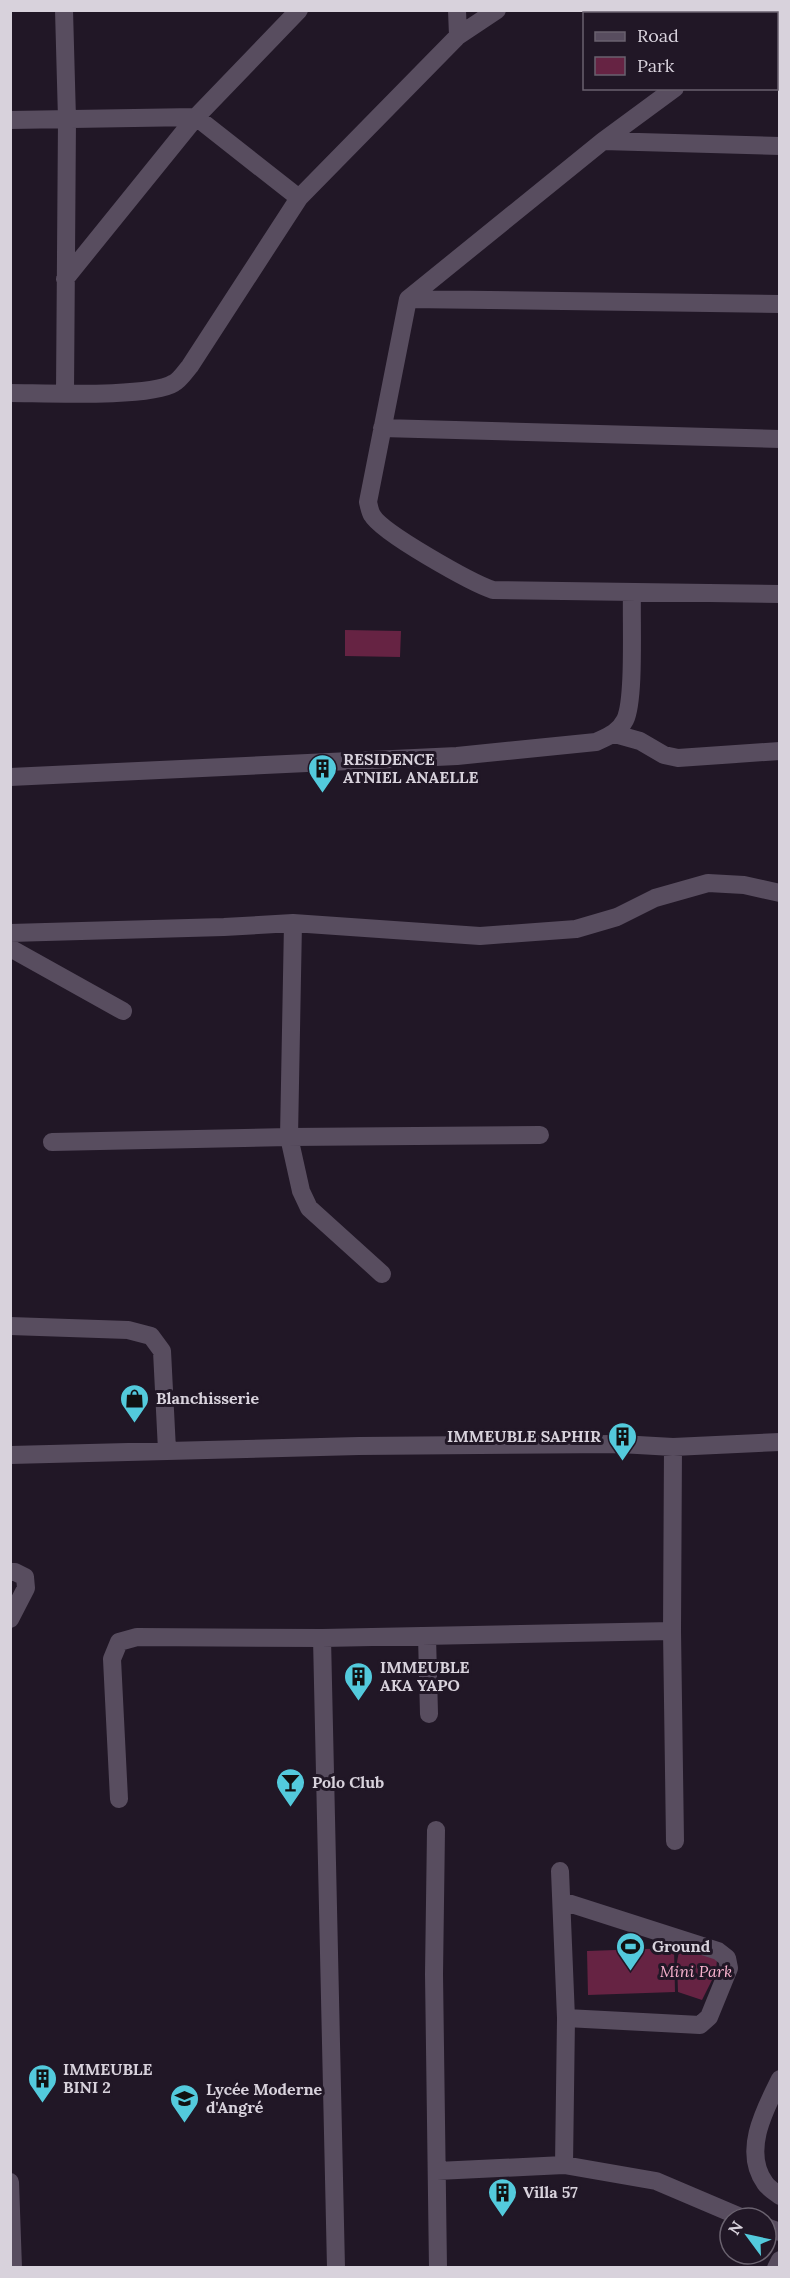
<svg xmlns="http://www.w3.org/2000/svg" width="790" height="2278" viewBox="0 0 790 2278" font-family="Lora,serif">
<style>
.green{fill:#662343}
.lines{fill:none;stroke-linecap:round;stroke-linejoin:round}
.minor{stroke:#584d5f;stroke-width:18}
.labels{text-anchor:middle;stroke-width:6;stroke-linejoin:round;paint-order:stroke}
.poi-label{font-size:16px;font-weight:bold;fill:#d8d2dc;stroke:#211726;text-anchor:start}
.park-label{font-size:16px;font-style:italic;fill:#f7b1cd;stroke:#211726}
</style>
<rect width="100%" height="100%" fill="#211726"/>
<path class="green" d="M345,630l56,1 -1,26 -55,-1z
M680,1946l37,13 -1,13 -14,28 -24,-8 -1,-30z
M674,1948l1,44 -87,3 -1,-44z"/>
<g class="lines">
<path class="minor" d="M64,10l3,109 -2,273
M457,10l1,26
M740,14l1,-4
M776,18h4
M675,88l-72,53 -195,158 -40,203c1,4 2,10 4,13 10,18 100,68 121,75l287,4
M10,120l186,-3 103,81
M603,141l177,5
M65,279l131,-162 103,-107
M408,299l372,5
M10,393c34,0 140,5 164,-10 6,-3 11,-11 16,-17l109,-168 159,-162 39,-26
M382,428l398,11
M615,734l25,7 24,14 14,3 102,-7
M10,777l447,-21 139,-14c13,-6 22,-9 29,-22 10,-20 6,-100 7,-127
M293,923l-4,214 12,54 8,17 73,66
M10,933l214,-6 69,-4 187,13 96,-7 41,-12 38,-19 53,-15 36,2 36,8
M10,948l113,63
M52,1142l237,-5 251,-2
M10,1326l118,4 23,6 11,15 5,99
M673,1447l-1,184 3,210
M10,1455l349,-9 261,-2 53,3 107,-5
M10,1572h5l10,5 1,11 -16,31
M427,1636l2,78
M119,1799l-7,-140 7,-17 18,-5 185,1
M436,1830l-2,144 4,294
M560,1871l6,147 -2,147
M562,1901l156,50 9,7 2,10 -20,49 -9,8 -134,-7
M780,2079c-15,30 -38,72 -15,104 3,5 10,9 15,13
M437,2171l127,-6 92,16 87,37
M10,2182l3,86
M766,2227l14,5
M336,2268l-14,-630 350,-7
M776,2268l4,-8"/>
</g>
<defs>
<symbol id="building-pin" viewBox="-11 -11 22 30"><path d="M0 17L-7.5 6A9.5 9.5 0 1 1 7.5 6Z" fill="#53cadc" stroke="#211726"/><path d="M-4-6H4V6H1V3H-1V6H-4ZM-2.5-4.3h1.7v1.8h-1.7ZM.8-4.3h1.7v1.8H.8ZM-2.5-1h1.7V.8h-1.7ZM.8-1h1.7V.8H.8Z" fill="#111"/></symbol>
<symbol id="shop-pin" viewBox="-11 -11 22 30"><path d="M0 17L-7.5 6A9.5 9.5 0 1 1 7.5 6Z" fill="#53cadc" stroke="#211726"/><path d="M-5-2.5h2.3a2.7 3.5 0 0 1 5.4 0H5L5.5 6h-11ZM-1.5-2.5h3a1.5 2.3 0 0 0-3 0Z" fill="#111"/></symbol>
<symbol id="bar-pin" viewBox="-11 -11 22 30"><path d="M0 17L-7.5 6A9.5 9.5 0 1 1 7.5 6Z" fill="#53cadc" stroke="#211726"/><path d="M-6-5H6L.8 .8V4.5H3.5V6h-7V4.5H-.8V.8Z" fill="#111"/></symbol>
<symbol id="stadium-pin" viewBox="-11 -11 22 30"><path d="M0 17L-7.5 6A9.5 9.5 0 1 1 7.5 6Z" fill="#53cadc" stroke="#211726"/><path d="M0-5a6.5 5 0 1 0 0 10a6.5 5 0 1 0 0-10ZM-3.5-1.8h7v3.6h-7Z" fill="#111"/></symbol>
<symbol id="university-pin" viewBox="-11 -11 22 30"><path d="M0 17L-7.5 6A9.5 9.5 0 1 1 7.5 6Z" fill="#53cadc" stroke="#211726"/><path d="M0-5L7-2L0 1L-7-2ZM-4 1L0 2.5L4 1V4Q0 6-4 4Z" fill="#111"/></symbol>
</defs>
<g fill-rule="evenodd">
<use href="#building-pin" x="306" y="752" width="33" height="45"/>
<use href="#shop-pin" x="118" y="1382" width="33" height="45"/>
<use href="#building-pin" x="606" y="1420" width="33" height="45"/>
<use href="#building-pin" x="342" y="1660" width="33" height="45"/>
<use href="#bar-pin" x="274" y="1766" width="33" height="45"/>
<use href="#stadium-pin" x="614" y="1930" width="33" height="45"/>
<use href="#building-pin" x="26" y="2062" width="33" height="45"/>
<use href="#university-pin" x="168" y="2082" width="33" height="45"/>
<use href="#building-pin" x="486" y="2176" width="33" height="45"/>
</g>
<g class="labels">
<g class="poi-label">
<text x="343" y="765">RESIDENCE<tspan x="343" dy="18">ATNIEL ANAELLE</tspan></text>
<text x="156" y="1404">Blanchisserie</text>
<text x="601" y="1442" text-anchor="end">IMMEUBLE SAPHIR</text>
<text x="380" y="1673">IMMEUBLE<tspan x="380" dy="18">AKA YAPO</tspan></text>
<text x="312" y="1788">Polo Club</text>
<text x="652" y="1952">Ground</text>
<text x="63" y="2075">IMMEUBLE<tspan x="63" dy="18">BINI 2</tspan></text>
<text x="206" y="2095">Lycée Moderne<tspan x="206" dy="18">d'Angré</tspan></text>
<text x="523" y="2198">Villa 57</text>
</g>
<g class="park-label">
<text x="696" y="1977">Mini Park</text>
</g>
</g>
<rect width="790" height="2278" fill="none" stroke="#d8d2dc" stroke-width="24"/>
<rect x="583" y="12" width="195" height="78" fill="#211726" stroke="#6a626f" stroke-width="1.5"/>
<rect x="595" y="32" width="30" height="9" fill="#584d5f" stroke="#6a626f" stroke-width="1.5"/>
<text x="637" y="42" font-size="18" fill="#d8d2dc">Road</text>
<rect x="595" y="57" width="30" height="18" fill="#662343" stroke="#6a626f" stroke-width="1.5"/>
<text x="637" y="72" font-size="18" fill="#d8d2dc">Park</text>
<g transform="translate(748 2236) rotate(303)"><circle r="28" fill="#211726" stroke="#6a626f" stroke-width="1.5"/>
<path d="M0-4.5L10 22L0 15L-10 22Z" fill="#53cadc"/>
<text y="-9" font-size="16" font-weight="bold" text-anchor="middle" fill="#d8d2dc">N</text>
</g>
</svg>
